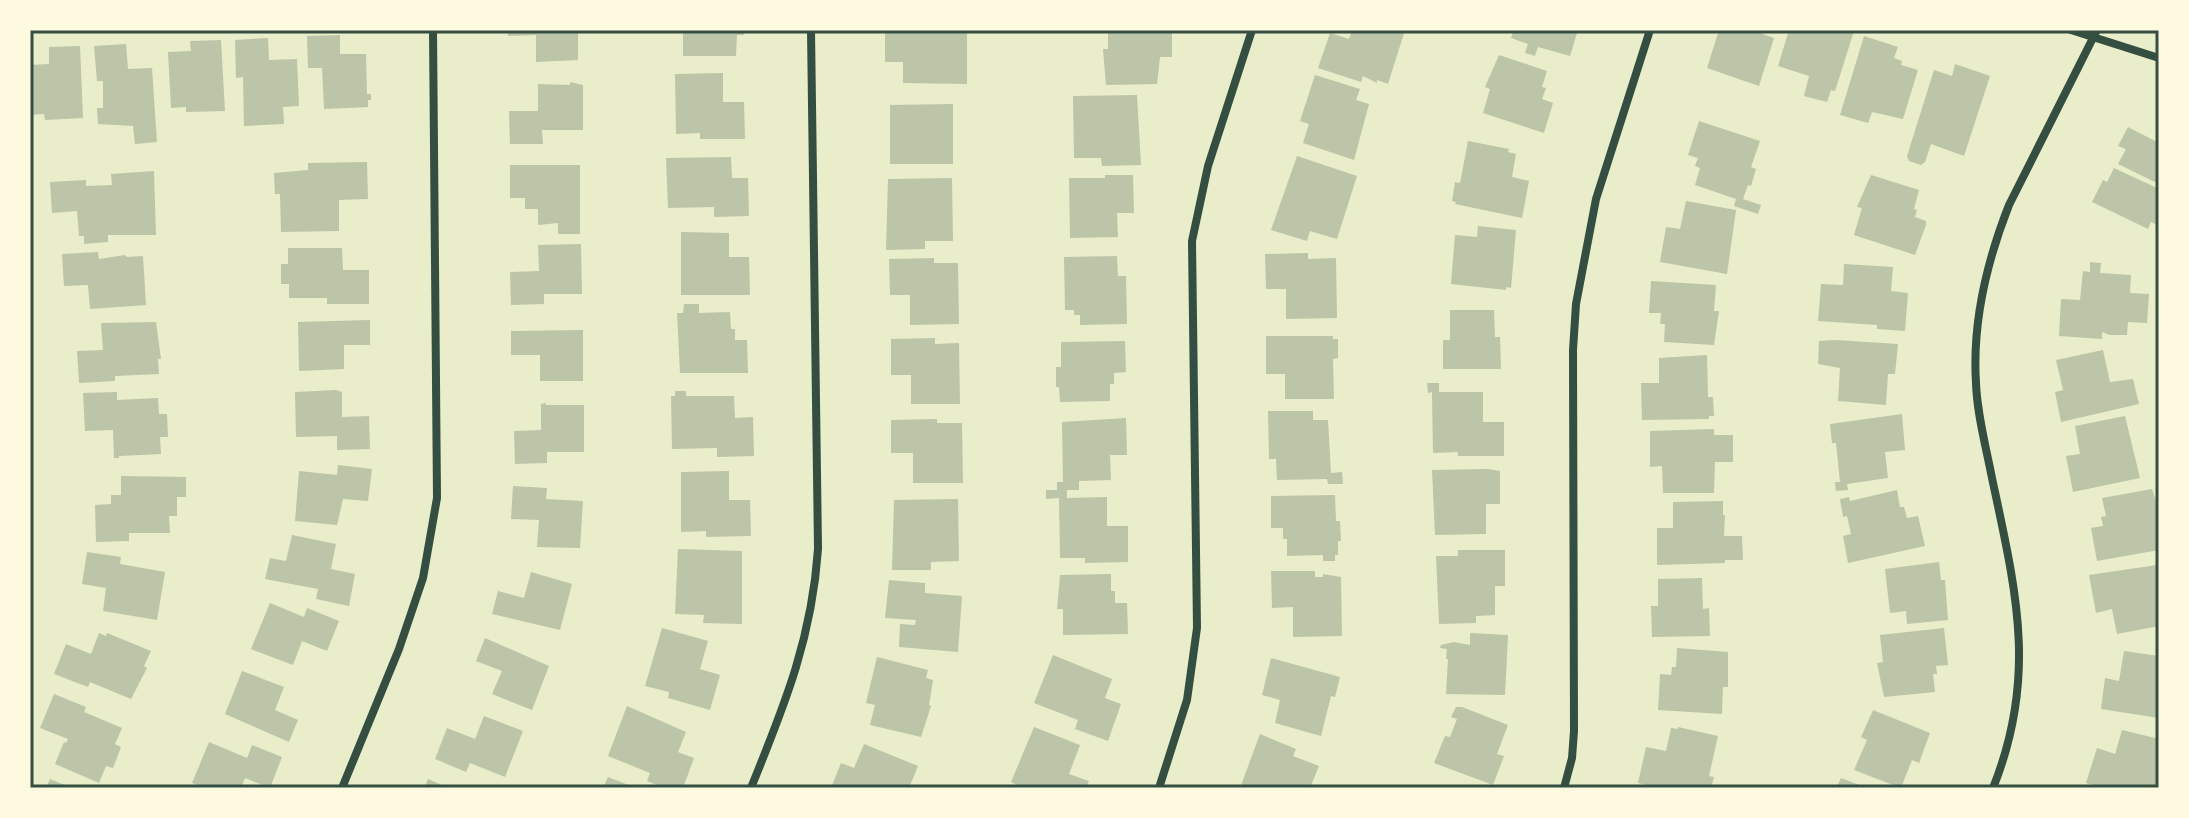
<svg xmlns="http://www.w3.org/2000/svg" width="2189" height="818" viewBox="0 0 2189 818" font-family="Raleway,sans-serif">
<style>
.building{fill:#bcc5a7}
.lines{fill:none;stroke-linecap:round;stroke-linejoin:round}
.minor{stroke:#344e41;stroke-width:8}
.neatline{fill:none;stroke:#344e41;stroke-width:3}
</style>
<rect width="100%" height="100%" fill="#e9edc9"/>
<path class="building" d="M508,30h70v30l-42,2v-27l-28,1z
M683,30h61v5h-7l-1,21h-53z
M885,30l82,1v53l-64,-1v-21h-18z
M1108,30h64v27h-12l-3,27 -51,1 -3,-36h5z
M1352,30h53l-17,54 -11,-4v3l-14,-7 -2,6 -43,-14 12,-35 19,6z
M1514,30h64l-8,26 -32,-9 -3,9 -10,-3 3,-9 -17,-6z
M1719,30h39l-1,2 17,6 -15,48 -52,-18z
M1789,30l65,1 -19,60 -4,-1 -4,12 -23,-6 5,-20 -31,-10z
M340,35v19h26l1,40h4v6h-3v7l-44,2 -2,-41h-14l-1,-32z
M1864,36l34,11 -4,11 8,3 -1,4 17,5 -15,49 -31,-7 -4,11 -28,-8z
M268,38l1,22 28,-1 2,47 -16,1 1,17 -40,2 -1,-49 -7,1 -1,-38z
M221,40l4,71 -39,1v-5l-15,1 -3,-56 23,-1 -1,-10z
M126,44l2,25 24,-1 5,74 -22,2 -2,-18 -35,-2 -1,-16h6v-27h-6l-3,-35z
M80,46l3,72 -38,2 -1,-6 -14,1v-50l19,-1v-17z
M1499,55l48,16 -5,16 4,1 -4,11 11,4 -9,30 -61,-20 7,-24 -5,-2z
M1955,64l35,12 -26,80 -33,-12 -6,18 -4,3 -12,-4 -2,-5 27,-86 18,6z
M723,73v29h21l1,37h-45v-6l-24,1 -1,-60z
M1315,75l45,14 -4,11 13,4 -15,56 -51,-17 6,-19 -9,-3z
M570,82l13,3v45h-41l1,14h-33l-1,-33h29v-27l32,1z
M1137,95l4,70 -39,1 -1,-8h-27l-1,-62z
M953,104v60h-63v-59z
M1699,121l61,20 -9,26 5,2 -5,17 -3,-1 -5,14 18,6 -3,9 -24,-8 2,-7 -41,-14 5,-17 -5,-2 3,-8 -10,-3z
M2128,127l31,16v41l-41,-20 8,-15 -8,-3z
M1468,141l41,8 -1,3 8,2 -4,23 17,4 -7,37 -67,-14 1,-2 -4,-1 3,-19 5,1z
M1297,156l60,20 -20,63 -27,-8 -3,10 -36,-11z
M731,157l1,21h16l1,38 -35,1v-10l-46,1 -2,-50z
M367,162l1,37 -29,1v31l-58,1 -1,-38h-5l-1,-21 34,-3v-7z
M510,165h70v69h-22v-11l-20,2v-16h-13v-11h-15z
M2114,168l45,21v37l-8,-4 -3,7 -56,-27 11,-22 4,2z
M154,171l2,64h-48v7l-24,2v-8h-5l-2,-25 -25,2 -2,-31 36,-2v6l26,-1 -1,-11z
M1105,175h28l1,38h-17l1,24 -48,1 -1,-60h36z
M1871,175l48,15 -5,19 3,1 -2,7 11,4v4l-11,30 -61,-20 8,-27 -5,-1z
M952,178l1,63h-28v8l-39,1 2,-71z
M1686,201l50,9 -9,64 -67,-12 6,-35 14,2z
M1478,226l38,4 -5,58 -5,-1v3l-55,-6 4,-49 22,2z
M681,232l48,1v24h20l1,38h-69z
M581,244l1,50h-38v10l-33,1 -1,-33 29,-1 -1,-26z
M288,248h54l1,22h26v34h-42v-6h-38v-14h-8v-20h7z
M98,252l1,7 26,-4 2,2 16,-1 3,49 -56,4 -2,-24 -24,1 -2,-32z
M1308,253v6l28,-1 1,60 -51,1v-30h-20l-1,-35z
M1117,256l1,20h8l1,48 -47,1v-10h-6v-5h-9l-1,-53z
M934,258v5h24l1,61 -49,1v-30h-20l-1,-36z
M2090,262l11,1 -1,10 31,2 -1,18 19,1 -2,29 -19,-1 -1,13h-17l-8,-3v7l-43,-3 2,-37 19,1 3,-29 7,1z
M1844,264l49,3 -2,24 17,2 -3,38 -28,-2v-4l-59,-4 3,-37 22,1z
M1651,281l65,4 -2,26h5l-5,34 -50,-3 1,-18h-5l1,-11h-12z
M684,304h15v9l31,-1 1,17h4v11h12l1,33h-68l-3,-60h6z
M1450,310h44l1,27h5l1,32h-58v-29h7z
M370,320v25h-26v24l-45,2 -1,-49z
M156,322l5,37h-3l1,15 -44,2v5l-36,2 -2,-32 26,-1 -2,-27z
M583,330v51h-43v-26h-29v-24z
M1266,336h67v3h5v19l-5,1 1,40h-49v-25h-19z
M935,338v6l24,-1 1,61h-49v-29h-20v-36z
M1836,340l62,4 -3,30h-7l-2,31 -48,-4 2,-33 -22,-4 1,-23z
M1125,341l1,31 -12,1v11h-4v17l-50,1 -1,-15h-3v-20h5v-25z
M2103,350l7,32 23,-3 6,25 -78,18 -6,-30 8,-2 -7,-30z
M1707,355l1,42h5l1,19h-5v3l-67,1 -1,-37h18v-25z
M1427,383h12v9h44v30h21v34h-46v-4l-25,1 -1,-61 -4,1z
M336,390l6,2v25l27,-1 1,33 -33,1v-14l-41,1 -1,-45z
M675,391h11v5h48l1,22 18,-1 1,39 -37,1v-9l-45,1 -1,-53h4z
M117,392v8l41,-2 1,16h8l1,23h-8l1,17 -42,2v2h-5l-1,-28 -28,1 -2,-38z
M546,403v2h38v47h-37v11l-32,1 -1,-33 27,-1v-26z
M1268,411h45v9h15l3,53 11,-1 1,12h-15l-1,-5 -50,1 -1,-21h-7z
M1902,414l3,36 -20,2 3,26 -41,6 1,6 -12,1 -1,-9h5l-4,-39h-4l-2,-19z
M2125,416l15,62 -67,14 -7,-36 14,-2 -5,-28z
M1126,418l1,37h-17l1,25 -32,1v9h-12v8l40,-1v29h21v36l-43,1v-5h-25l-1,-60 -13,1v-9h11v-8h6l-1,-60z
M937,419v4h25l1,60h-50v-30h-22v-33z
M1714,429v6h19v27h-18l-1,31h-51l-1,-27 -12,1v-36z
M338,465l34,4 -4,32 -25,-2 -6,26 -42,-4 4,-50 38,4z
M1488,469l12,2v33h-14v30l-51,1 -3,-65z
M729,471v29h21l1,36 -45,1v-6l-25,1v-60z
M121,476l65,1v20h-9v19h-8l1,17h-41v8l-33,1 -1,-37 16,-1v-9h10z
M513,486l34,2 -1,11 37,2 -3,47 -43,-1 2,-27 -28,-1z
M2152,489l7,21v13l-3,1 3,26 -62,11 -6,-33 12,-2 -2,-9 5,-1 -4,-18z
M1897,490l3,17h4l3,11 11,-2 7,30 -77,17 -5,-27 8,-2 -4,-18 -4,1 -3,-18 9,-2 1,4z
M1335,495l1,26h4l1,20h-3v14h-3v6h-12v-6l-36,1v-17h-4v-11h-12v-32z
M958,499l1,62 -28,1v8h-39l2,-70z
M1723,501v14h2l-1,21h18l1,24h-18v3l-68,2v-37h16v-26z
M292,535l44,9 -5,25 24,5 -6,32 -33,-7 2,-10 -53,-10 5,-21 16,3z
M678,549l64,2v73l-39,-1 1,-8 -29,-1z
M1458,550h47v36h-10v29l-19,1v7l-37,1 -3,-68h22z
M87,552l34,5 -1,7 45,8 -8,48 -54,-9 3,-23 -24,-4z
M1939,562l2,18h4l3,40 -41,4 -1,-13 -16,2 -5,-44z
M2157,565l2,61 -42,8 -5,-25 -16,4 -7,-38z
M1271,571h44v6h8v-3l18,3 1,59 -49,1v-30l-21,1z
M531,572l41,12 -12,46 -68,-16 6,-23 26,7z
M1111,574v17h4v12h12l1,31 -65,1v-26h-6l3,-34z
M1702,578l1,31 6,-1 1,28 -58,1 -1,-31h7v-27z
M889,580l36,3v10l37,3 -4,56 -59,-5 1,-23 15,1 1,-5 -31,-2z
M270,603l34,14 3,-9 32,13 -12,30 -25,-10 -9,24 -42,-16z
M662,628l46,13 -8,28 20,6 -10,35 -42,-12 1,-6 -24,-6z
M1944,628l4,37 -12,1 1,8h-4l2,18 -51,5 -7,-34 6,-1 -3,-27z
M99,633l7,3 1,-3 44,18 -7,15 3,2 -16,31 -41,-17 -2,5 -34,-13 12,-30 25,10z
M1470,633l38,2 -3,60 -59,-1 2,-35h-2l1,-10 -7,-1 1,-3 13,-3 16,3z
M485,638l64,28 -17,44 -40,-16 10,-23 -26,-10z
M1677,648l51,4v35h-5l-1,27 -64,-4 2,-36 11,1 1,-8h4z
M2124,651l35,5v62l-58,-9 4,-31 14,3z
M1053,655l59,24 -7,19 16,6 -13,37 -33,-12 3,-9 -44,-17z
M877,657l51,13 -2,8 7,2 -4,25 2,1 -10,31 -51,-12 5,-20 -9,-2z
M1271,658l69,19 -5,20 -4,-1 -10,40 -46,-13 5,-23 -18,-5z
M242,671l42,16 -9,23 23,10 -9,22 -64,-28z
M54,694l32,13 -2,5 38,16 -7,16 6,3 -8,21 -7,-2 -7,17 -44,-19 9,-22 2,1 2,-4 -28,-11z
M627,706l59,26 -8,20 16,6 -11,30h-19l-17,-7 3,-8 -42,-17z
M1456,707h6l46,18 -11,29 7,2 -11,29 -59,-22 11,-27 5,1 7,-18 -6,-2z
M1873,710l57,23 -11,30 -7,-3 -11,28 -47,-18 13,-30 -6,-3z
M484,716l39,15 -18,46 -35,-14 -4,9 -31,-13 12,-31 28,11z
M1034,727l46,18 -11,29 20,7 -3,7h-63l-12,-6z
M1678,727l40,9 -9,40 5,1 -3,11h-52l-21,-5 8,-36 20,4 5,-23 7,1z
M2122,730l37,9v49h-55l-18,-5 11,-35 18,6z
M1260,734l36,15 -3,7 26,10 -9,22h-70z
M209,742l38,16 5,-13 30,12 -12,31 -25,-10 -4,10h-36l-13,-5z
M864,744l54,22 -9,22h-78l10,-25 13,5z
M608,777l28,11h-33z
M1841,778l26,10h-31z
M50,779l22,9h-26z
M428,779l21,9h-25z"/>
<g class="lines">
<path class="minor" d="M2071,30l88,28
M342,788l57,-139 24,-71 14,-80 -4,-468
M751,788c33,-82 61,-149 67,-239l-7,-519
M1159,788l28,-88 10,-72 -5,-387 16,-75 44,-136
M1564,788l8,-30 2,-27 -1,-381 3,-46 20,-105 54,-169
M1993,788c45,-112 23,-197 -1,-310 -6,-31 -15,-64 -16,-95 -4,-62 11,-122 33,-178l88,-175"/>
</g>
<rect width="2189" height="818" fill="none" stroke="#fefae0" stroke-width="64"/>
<rect x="32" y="32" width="2125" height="754" class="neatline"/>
</svg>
